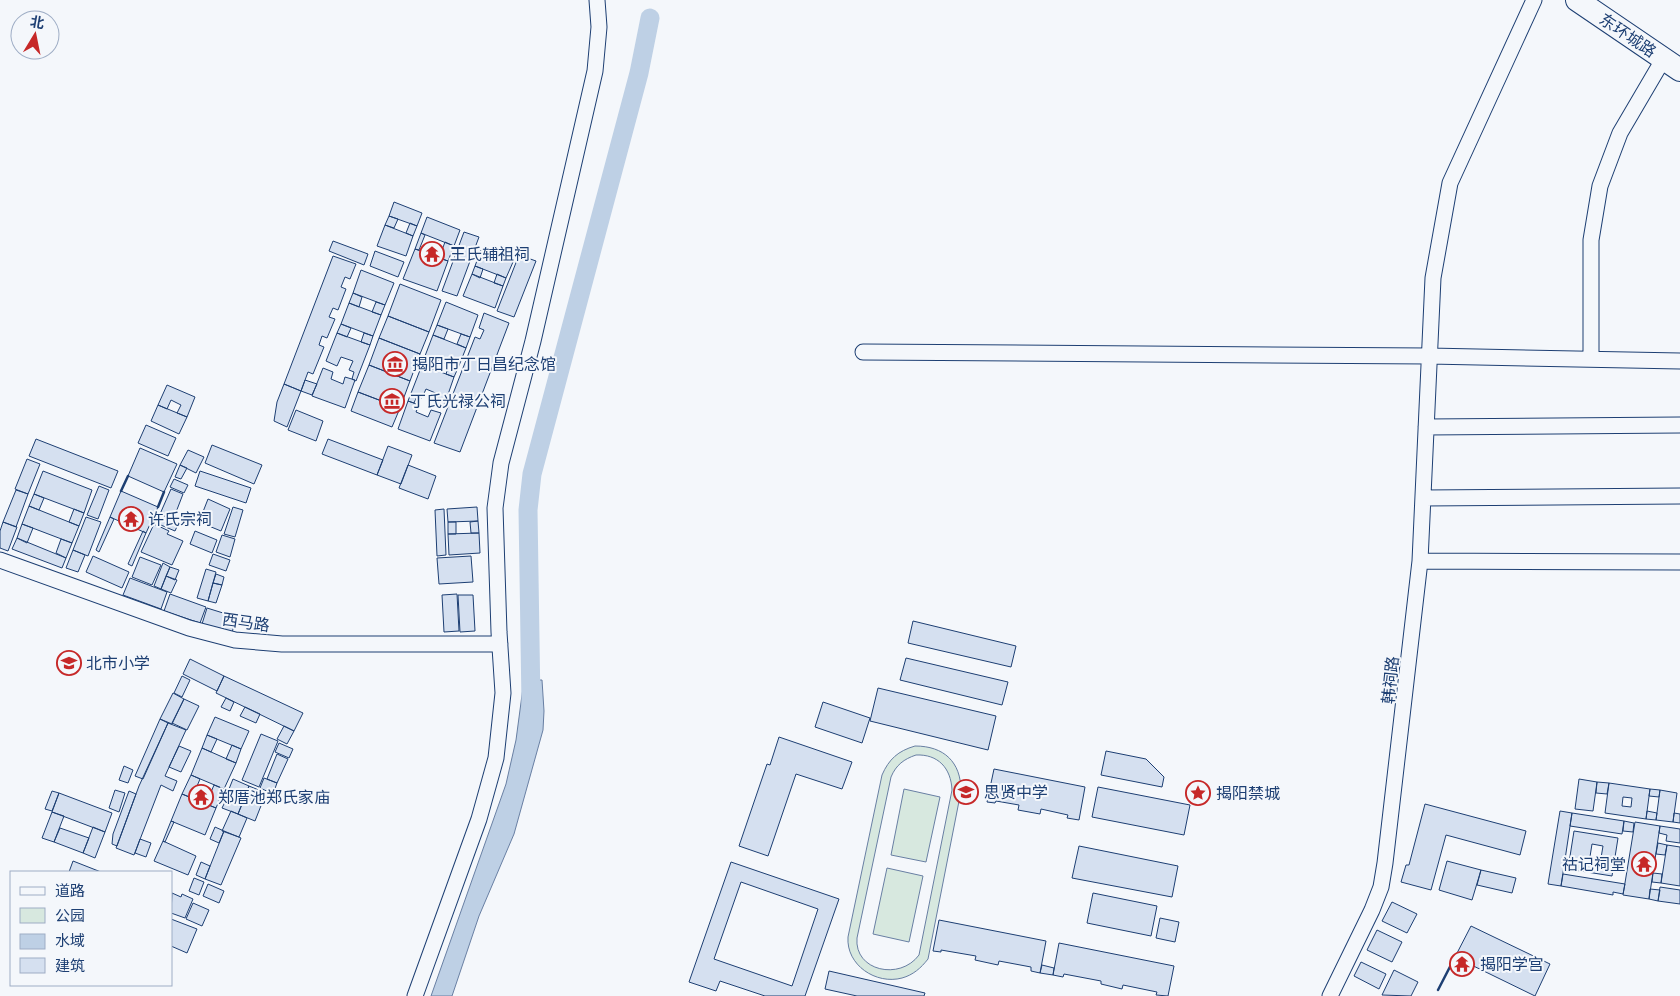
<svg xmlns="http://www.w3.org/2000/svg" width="1680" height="996" viewBox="0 0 1680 996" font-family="'Golos Text','Noto Sans SC',sans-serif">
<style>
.green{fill:#d7e8df;stroke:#687fa3;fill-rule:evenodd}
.water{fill:#bed0e5;stroke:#687fa3}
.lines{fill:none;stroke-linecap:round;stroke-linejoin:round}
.canal{stroke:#bed0e5;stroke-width:19}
.building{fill:#d5e0f0;stroke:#1d3f73;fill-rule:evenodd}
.minor-casing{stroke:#1d3f73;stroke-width:17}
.secondary-casing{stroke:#1d3f73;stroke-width:24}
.minor{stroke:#f4f7fb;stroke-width:15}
.secondary{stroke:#f4f7fb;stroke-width:22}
.wall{stroke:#1d3f73;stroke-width:2.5}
.labels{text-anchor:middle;stroke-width:4;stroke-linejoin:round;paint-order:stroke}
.street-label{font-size:16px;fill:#1d3f73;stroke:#f4f7fb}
.poi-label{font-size:16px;fill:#1d3f73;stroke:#f4f7fb;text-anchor:start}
</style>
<rect width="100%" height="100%" fill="#f4f7fb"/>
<path class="green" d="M915,746c29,0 46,16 46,45l-33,168c-7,9 -15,16 -26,19 -26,7 -56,-13 -54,-41l34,-162c7,-16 16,-24 33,-29zM916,755c22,-1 35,13 36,35l-33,165c-19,26 -65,16 -62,-17l34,-161c5,-12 13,-18 25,-22z
M904,789l36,8 -14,65 -35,-7z
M887,868l36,8 -14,66 -36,-8z"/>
<path class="water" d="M524,680h18l2,31 -1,19 -29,104 -35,82 -27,80h-21l75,-212 10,-44z"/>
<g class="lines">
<path class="canal" d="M531,704l-3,-194 4,-36 107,-401 11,-55"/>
</g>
<path class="building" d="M394,202l28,11 -5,13 -28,-10z
M389,216l9,3 -4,9 -9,-3z
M427,217l33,13 -6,16 -33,-13z
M410,223l7,3 -4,10 -7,-3z
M385,225l28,11 -7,20 -29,-10z
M464,232l15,5 -22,59 -15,-5z
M421,233l4,2 -6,15 -4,-1z
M333,241l35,13 -4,11 -35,-14z
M445,242l9,4 -6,15 -9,-3z
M415,249l33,12 -11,30 -34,-12z
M481,250l32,12 -7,16 -31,-12z
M375,251l29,11 -6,15 -28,-11z
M519,255l17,6 -22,56 -17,-6z
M333,256l23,8 -6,15 -5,-2 -4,10 5,2 -8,21 -5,-2 -4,9 6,2 -8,19 -5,-2 -3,9 5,2 -11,27 -5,-2 -7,19 -17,-7z
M475,266l8,3 -3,9 -8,-4z
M361,270l33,13 -9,22 -32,-12z
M472,274l31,12 -8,22 -32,-12z
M497,274l9,4 -3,8 -9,-3z
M400,284l41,16 -12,32 -41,-16z
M353,293l9,4 -3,10 -10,-4z
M376,302l9,3 -4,10 -9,-3z
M446,302l32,13 -8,22 -33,-12z
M349,303l32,12 -8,21 -32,-12z
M484,313l25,10 -49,129 -26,-9 41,-106 5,2 4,-9 -5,-2z
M388,316l41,16 -9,22 -41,-16z
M341,324l10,4 -4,9 -10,-4z
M437,325l11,4 -4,10 -11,-4z
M337,333l33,12 -14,36 -4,-2 2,-7 -5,-2 4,-9 -12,-4 -4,9 -11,-5z
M364,333l9,3 -3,9 -9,-3z
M461,334l9,3 -4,11 -9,-4z
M433,335l33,13 -8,20 -33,-12z
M379,338l41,16 -10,27 -41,-16z
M425,356l11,4 -4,9 -10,-4z
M369,365l41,16 -10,27 -42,-16z
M422,365l32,12 -10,29 -10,-4 4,-8 -12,-5 -4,9 -5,-2 -3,7 -6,-2z
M449,365l9,3 -4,9 -8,-3z
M323,368l10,4 -2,7 12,5 2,-7 10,3 -10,28 -33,-12z
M305,380l12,4 -5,11 -11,-4z
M284,384l17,7 -14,36 -13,-6 3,-19z
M167,385l28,12 -8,20 -10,-4 4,-8 -10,-5 -4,9 -9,-4z
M358,392l42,16 -8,19 -41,-16z
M408,401l11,4 -3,7 12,5 3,-7 10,3 -11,28 -32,-12z
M158,405l29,12 -8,17 -28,-13z
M296,410l27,11 -7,20 -28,-11z
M146,425l30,13 -8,18 -30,-13z
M36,439l82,32 -7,17 -82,-32z
M328,439l55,21 -6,15 -55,-21z
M212,445l50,20 -8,19 -49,-21z
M388,446l24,9 -11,29 -24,-9z
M140,448l37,16 -13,28 -36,-16z
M188,450l16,7 -8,16 -16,-8z
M27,459l13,5 -12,30 -13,-5z
M180,465l7,3 -6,11 -6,-2z
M408,465l28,11 -8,23 -29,-11z
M43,471l49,19 -8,23 -50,-19z
M200,471l51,17 -5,15 -51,-17z
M174,479l14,6 -4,8 -14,-6z
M99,486l10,4 -11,29 -11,-4z
M171,489l12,5 -10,26 -13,-6z
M16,490l12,4 -12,33 -13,-5z
M121,491l37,16 -12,26 -36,-16z
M34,494l10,4 -5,12 -10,-4z
M208,499l22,10 -9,22 -22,-9z
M29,506l50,20 -7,17 -50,-19z
M233,507l10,3 -8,27 -11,-3z
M477,507l1,14 -30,1 -1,-13z
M74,509l10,4 -5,13 -10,-4z
M444,509l2,46 -9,1 -2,-46z
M160,514l19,8 -4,9 -19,-8z
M86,517l15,5 -13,34 -15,-6z
M110,517l4,2 -15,33 -3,-2z
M478,521l1,12h-8l-1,-11z
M3,522l14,5 -9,24 -8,-3v-17z
M448,522h8v12h-8z
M22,524l11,4 -6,15 -10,-5z
M154,524l15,7 -2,3 16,7 -11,24 -31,-13z
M143,531l3,2 -14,33 -4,-2z
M195,531l22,9 -5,13 -22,-9z
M479,533l1,20 -31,2 -1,-21z
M222,535l13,4 -5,18 -14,-5z
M17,538l49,20 -4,10 -50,-19z
M61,539l11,4 -6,15 -10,-5z
M73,550l12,5 -7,17 -12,-4z
M213,554l17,6 -4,11 -17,-6z
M93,556l36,16 -7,16 -36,-16z
M471,556l2,26 -34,2 -2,-26z
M140,557l21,8 -9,20 -20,-8z
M163,563l7,4 -9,22 -7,-3z
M170,567l9,3 -4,10 -9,-4z
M206,569l10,3 -8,29 -11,-3z
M216,574l8,3 -2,8 -9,-2z
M166,576l11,4 -6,13 -10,-4z
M130,578l37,14 -6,17 -38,-14z
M213,583l9,2 -6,18 -8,-2z
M170,594l36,13 -6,16 -36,-12z
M457,594l2,37 -15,1 -2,-37z
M458,595h15l2,36 -15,1z
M207,608l29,9 -4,16 -30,-9z
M913,621l103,25 -5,21 -103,-24z
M906,658l102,24 -6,23 -102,-25z
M190,659l34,17 -7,15 -34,-17z
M182,676l8,4 -8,17 -8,-4z
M224,676l79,37 -9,18 -78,-38z
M878,688l118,28 -8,34 -118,-29z
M173,693l11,6 -12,25 -12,-5z
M226,698l8,4 -4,9 -9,-4z
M184,699l15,7 -12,24 -15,-7z
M823,702l47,16 -8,25 -47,-16z
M245,707l15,7 -4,9 -16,-7z
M215,717l34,14 -8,18 -34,-14z
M160,719l8,4 -25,56 -8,-3z
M168,723l18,7 -21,46 12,5 -4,10 -12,-6 -27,70 -18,-7 23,-62z
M284,726l10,5 -7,13 -10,-5z
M261,734l17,7 -19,46 -17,-7z
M207,735l10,4 -6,13 -9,-4z
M779,737l73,25 -10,27 -46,-15 -28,82 -29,-10 28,-82 3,1z
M279,743l14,6 -4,9 -14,-6z
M232,745l9,4 -5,14 -10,-4z
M179,746l12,5 -10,21 -12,-5z
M202,748l34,15 -12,26 -33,-14z
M1106,751l40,8 18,18 -2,10 -61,-12z
M277,754l11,5 -11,24 -10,-4z
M124,766l9,4 -5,13 -9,-3z
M994,769l91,18 -6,33 -12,-2 1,-3 -27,-6 -1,5 -22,-4 1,-5 -23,-4 -1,2 -8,-1z
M191,775l9,4 -8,19 -10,-4z
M264,778l13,5 -4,11 -13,-6z
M233,779l16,7 -4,10 -16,-7z
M1579,779l18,3 -4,29 -18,-2z
M1597,782l12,1 -2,11 -11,-1z
M1609,783l41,6 -4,30 -41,-6zM1623,797l9,1 -1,9 -9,-1z
M214,785l10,4 -8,19 -10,-4z
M249,786l17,7 -11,28 -17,-7z
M1098,787l92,18 -6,30 -92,-18z
M1650,789l10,1 -1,7 -10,-1z
M115,790l10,3 -6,19 -10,-4z
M1660,790l17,3 -4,29 -17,-2z
M52,791l7,2 -7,18 -7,-2z
M129,791l7,3 -19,52 -5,-2 1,-10z
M59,793l53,20 -7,19 -53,-20z
M182,794l34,14 -11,27 -34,-14z
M228,796l15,6 -5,12 -16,-6z
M1425,804l101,27 -6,24 -74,-20 -15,55 -30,-8 5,-17h3z
M231,811l16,7 -8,19 -17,-6z
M1560,811l12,2 -11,73 -13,-2z
M1647,811l10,2 -1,7 -10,-1z
M52,812l12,4 -10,26 -12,-4z
M1572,813l52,8 -2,13 -52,-8z
M1674,813l6,1v9l-7,-1z
M171,821l3,1 -9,20 -2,-1z
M1624,821l10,2 -1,9 -10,-1z
M1635,822l25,4 -11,73 -26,-4z
M1660,826l20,3v14l-14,-2 1,-6 -8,-2z
M93,827l12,5 -10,26 -12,-5z
M215,827l9,4 -5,12 -9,-4z
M60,828l29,10 -6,15 -29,-11z
M224,831l17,7 -20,47 -16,-6z
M1574,831l44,7 -6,38 -44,-7zM1592,844l11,2 -3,18 -11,-1z
M140,839l11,4 -5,14 -11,-4z
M163,841l33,15 -8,19 -34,-14z
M1658,843l9,2 -2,10 -9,-1z
M1667,845l13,2v39l-19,-3z
M1079,846l99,20 -6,31 -100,-19z
M73,861l28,11h-32z
M1447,861l34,9 -9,30 -33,-10z
M201,862l9,4 -5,13 -9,-4z
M731,862l108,37 -34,97h-40l-45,-15 -4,10 -27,-9zM741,882l77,27 -26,77 -78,-27z
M1481,870l35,8 -4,15 -35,-8z
M1653,873l9,1 -1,9 -9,-1z
M1563,874l62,10 -2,10 -10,-2v3l-52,-9z
M194,878l10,4 -5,13 -10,-4z
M208,884l16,7 -5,12 -16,-7z
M1660,887l20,3v14l-22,-3z
M1650,889l10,1 -2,11 -9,-2z
M172,893l9,4 1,-3 11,5 -8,19 -14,-5z
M1093,893l64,13 -6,30 -64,-13z
M1392,902l25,12 -10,19 -25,-12z
M193,903l16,7 -7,16 -16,-7z
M1160,918l19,4 -4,20 -19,-4z
M171,919l26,10 -10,24 -16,-7z
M939,920l107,21 -6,32 -9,-2v-4l-32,-6 -1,4 -23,-5 1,-4 -35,-6v2l-8,-1z
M1471,926l79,38 -15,32 -80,-39z
M1377,930l25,12 -10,20 -25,-12z
M1059,943l115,23 -6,30 -12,-1 1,-3 -34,-7 -1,4 -21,-5v-3l-37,-7 -1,3 -10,-2z
M1361,962l25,12 -7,15 -25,-13z
M1042,965l12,3 -1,7 -13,-2z
M1394,970l24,12 -7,14 -29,-1z
M829,971l96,22 -1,3h-67l-32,-7z"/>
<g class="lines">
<defs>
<path id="minor" d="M863,352l566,4 251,5
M1591,359v-119l9,-54 20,-53 44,-75
M1426,427l254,-2
M1423,498l257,-2
M0,560l189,68 46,12 47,4h218
M1420,561l260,1
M415,996l64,-177 17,-61 7,-65 -4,-61 -4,-124 6,-45 32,-122 62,-270 4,-44 -2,-27
M1330,996l42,-86 9,-23 4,-24 35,-302 13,-283 17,-95 84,-183"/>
<path id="secondary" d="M1577,0l103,70"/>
</defs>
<use href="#minor" class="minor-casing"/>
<use href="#secondary" class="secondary-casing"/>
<use href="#minor" class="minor"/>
<use href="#secondary" class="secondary"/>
<path class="wall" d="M121,491l7,-15
M158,507l6,-15
M1438,990l17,-33"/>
</g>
<defs>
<symbol id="temple-ring" viewBox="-11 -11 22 22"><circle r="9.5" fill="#f4f7fb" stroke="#c62828" stroke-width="1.5"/><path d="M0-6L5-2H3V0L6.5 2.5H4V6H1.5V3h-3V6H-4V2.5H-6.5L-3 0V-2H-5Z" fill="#c62828"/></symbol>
<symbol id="museum-ring" viewBox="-11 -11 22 22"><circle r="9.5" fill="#f4f7fb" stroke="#c62828" stroke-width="1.5"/><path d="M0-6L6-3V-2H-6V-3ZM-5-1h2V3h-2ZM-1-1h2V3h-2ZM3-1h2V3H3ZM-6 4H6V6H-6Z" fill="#c62828"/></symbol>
<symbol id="school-ring" viewBox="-11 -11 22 22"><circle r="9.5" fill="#f4f7fb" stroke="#c62828" stroke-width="1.5"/><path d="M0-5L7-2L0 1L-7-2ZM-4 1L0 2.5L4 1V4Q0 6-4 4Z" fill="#c62828"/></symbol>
<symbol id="sight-ring" viewBox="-11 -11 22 22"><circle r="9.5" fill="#f4f7fb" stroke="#c62828" stroke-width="1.5"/><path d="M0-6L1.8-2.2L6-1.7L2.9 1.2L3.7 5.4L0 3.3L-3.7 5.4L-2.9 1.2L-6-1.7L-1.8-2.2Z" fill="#c62828"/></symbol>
</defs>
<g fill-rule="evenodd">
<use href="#temple-ring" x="418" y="240" width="28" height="28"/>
<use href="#museum-ring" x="381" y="350" width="28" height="28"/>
<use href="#museum-ring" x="378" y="387" width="28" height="28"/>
<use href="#temple-ring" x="117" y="505" width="28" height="28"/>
<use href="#school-ring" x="55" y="649" width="28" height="28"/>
<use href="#school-ring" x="952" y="778" width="28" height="28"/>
<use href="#sight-ring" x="1184" y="779" width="28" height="28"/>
<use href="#temple-ring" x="187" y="783" width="28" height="28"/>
<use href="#temple-ring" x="1630" y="850" width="28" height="28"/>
<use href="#temple-ring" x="1448" y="950" width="28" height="28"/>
</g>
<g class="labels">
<g class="street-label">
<text transform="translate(1628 35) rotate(34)" y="6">东环城路</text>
<text transform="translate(246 622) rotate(8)" y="6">西马路</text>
<text transform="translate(1390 680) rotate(-84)" y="6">韩祠路</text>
</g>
<g class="poi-label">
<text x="450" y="260">王氏辅祖祠</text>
<text x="412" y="370">揭阳市丁日昌纪念馆</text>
<text x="410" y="407">丁氏光禄公祠</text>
<text x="148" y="525">许氏宗祠</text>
<text x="86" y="669">北市小学</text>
<text x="984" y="798">思贤中学</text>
<text x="1216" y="799">揭阳禁城</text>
<text x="218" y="803">郑厝池郑氏家庙</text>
<text x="1626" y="870" text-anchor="end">祜记祠堂</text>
<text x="1480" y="970">揭阳学宫</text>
</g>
</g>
<rect x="10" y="871" width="162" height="115" fill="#f4f7fb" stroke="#9eadc5"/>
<rect x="20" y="887" width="25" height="8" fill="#f4f7fb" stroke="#9eadc5"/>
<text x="55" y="896" font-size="15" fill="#1d3f73">道路</text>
<rect x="20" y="908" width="25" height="15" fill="#d7e8df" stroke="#9eadc5"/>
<text x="55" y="921" font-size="15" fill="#1d3f73">公园</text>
<rect x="20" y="934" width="25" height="15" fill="#bed0e5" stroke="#9eadc5"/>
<text x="55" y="946" font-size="15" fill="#1d3f73">水域</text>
<rect x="20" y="958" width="25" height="15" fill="#d5e0f0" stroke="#9eadc5"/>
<text x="55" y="971" font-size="15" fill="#1d3f73">建筑</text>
<g transform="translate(35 35) rotate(10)"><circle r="24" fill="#f4f7fb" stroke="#9eadc5"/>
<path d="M0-4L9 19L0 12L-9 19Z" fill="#c62828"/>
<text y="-8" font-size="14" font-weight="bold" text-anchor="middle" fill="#1d3f73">北</text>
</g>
</svg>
